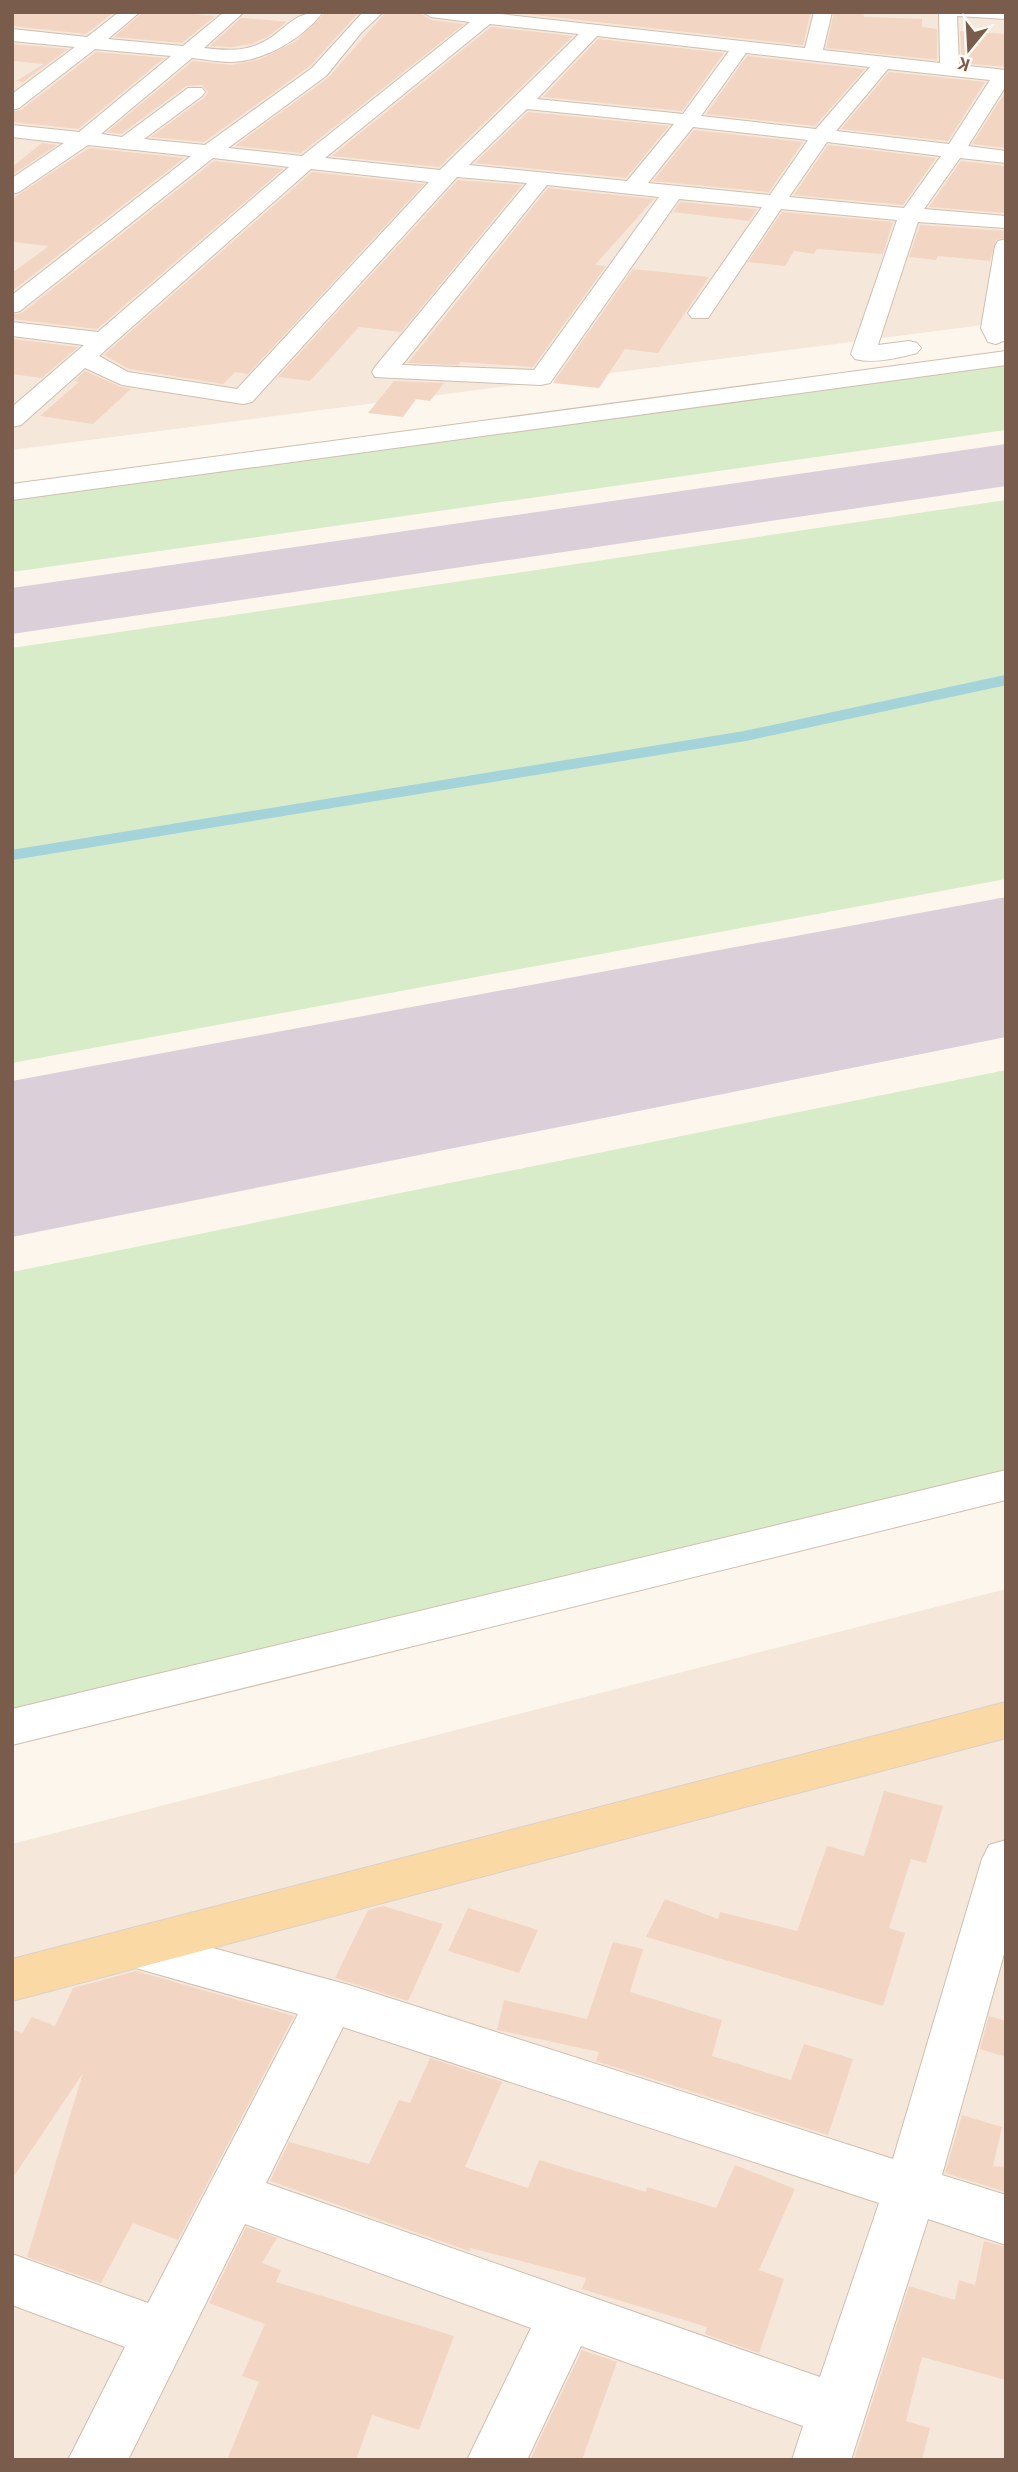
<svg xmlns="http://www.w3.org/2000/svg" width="1018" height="2472" viewBox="0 0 1018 2472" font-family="'Alegreya Sans',sans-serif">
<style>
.residential{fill:#f5e8da}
.green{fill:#d8ecc9}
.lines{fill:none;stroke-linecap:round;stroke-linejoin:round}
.stream{stroke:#a5d3da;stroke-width:10}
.taxiway{fill:#dbcfda;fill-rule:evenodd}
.runway{fill:#dbcfda;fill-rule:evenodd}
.building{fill:#f3d5c3}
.minor-casing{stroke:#d1beb0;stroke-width:2}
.major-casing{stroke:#dad1cd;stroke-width:2}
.minor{fill:#fff;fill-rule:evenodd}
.major{fill:#fbd9a5;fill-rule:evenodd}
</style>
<rect width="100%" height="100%" fill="#fdf6ec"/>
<path class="residential" d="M12,12h994v310l-994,128z
M1006,1589v871h-994v-616z"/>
<path class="green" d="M1006,362v68l-994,142v-76z
M1006,500v379l-994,184v-415z
M1006,1070v401l-994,241v-440z"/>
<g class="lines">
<path class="stream" d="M12,855l733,-119 261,-56"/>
<path class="taxiway" d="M1006,444v42l-994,148v-46z"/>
<path class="runway" d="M1006,897v140l-994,200v-156z"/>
</g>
<path class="building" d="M12,12h102l-28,22 -74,-8z
M143,12h29l43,4 -33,27 -68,-6z
M326,12h33l-49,54 -106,76 -53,-5 53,-39 4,-6 -6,-7 -16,1 -65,48 -14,-2 86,-71 38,4 27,-5 37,-18z
M386,12h33l12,8 33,4 -163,129 -66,-7 93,-68z
M508,12h303l-8,33z
M834,12h29l1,5 58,2v8l15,2v31l-111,-12z
M241,18l28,2 18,2 -20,15 -16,7 -19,3 -22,-1z
M491,27l82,9 -134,131 -107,-11z
M960,31l46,3v33l-44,-4z
M598,39l126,14 -42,58 -139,-14z
M12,44l56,5 -45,33 -7,-1 28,-17 -32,-3z
M96,52l68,6 -86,71 -66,-7v-10l9,-2z
M747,56l118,13 -50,57 -109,-12z
M889,72l96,10 -37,59 -107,-12z
M1006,91v57l-34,-4z
M528,112l141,14 -43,52 -151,-15z
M694,130l109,12 -34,50 -116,-11z
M42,143l15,2 -45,30v-8z
M828,145l108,13 -33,47 -109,-10z
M89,148l95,10 -172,133v-18l37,-27 -37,-4v-43z
M214,161l69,8 -186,160 -85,-10v-4l10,-2z
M961,161l45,5v47l-77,-6z
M312,172l112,12 -176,190 -13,-2 -12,12 -94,-15 -25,-14z
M458,180l64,5 -121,147 -42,-5 -49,54 -32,-4z
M548,188l106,11 -59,66 11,1 -73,101 -73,-5 -2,3 -50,-2z
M680,202l77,7 -8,12 -76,-9z
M782,212l111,10 -10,32 -66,-5 -3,5 -20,-3 -9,15 -37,-4z
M920,225l86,6v6l-10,3 -6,21 -52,-5 -2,4 -27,-3z
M633,269l76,8 -51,76 -33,-4 -26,39 -46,-5z
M12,339l66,8 -36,31 -30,-4z
M85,371l36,16 10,2 -38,35 -53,-8 39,-34 -5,-1z
M394,381l50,2 -14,18 -14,-2 -13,18 -35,-4z
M884,1791l59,15 -17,57 -15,-4 -22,69 16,5 -22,73 -237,-69 19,-38 53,20 2,-7 77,19 30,-85 37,10z
M383,1906l60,18 -35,77 -73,-23 33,-68z
M468,1908l70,22 -19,43 -71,-22z
M613,1942l30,7 -13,43 92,28 -10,36 79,24 13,-36 49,15 -25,76 -232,-74 3,-9 -102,-22 7,-30 83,19z
M136,1971l158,45 -116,224 -45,-17 -32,60 -74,-26 56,-184 -71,106v-150l10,4 10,-16 23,9 18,-38z
M989,2016l17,5v36l-26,-8z
M430,2058l72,24 -37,85 63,21 11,-28 107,32 1,-5 69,21 19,-43 60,24 -36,81 25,9 -25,74 -54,-19 2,-7 -125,-38 4,-11 -115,-30 -2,3 -199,-70 19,-39 80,22 30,-64 11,3z
M962,2115l40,12 -9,39 13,1v25l-61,-19z
M246,2227l31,11 -15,25 19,7 -5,12 178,54 -35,94 -47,-15 -16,45h-129l32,-78 -17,-6 23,-52 -56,-21z
M984,2241l22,6v133l-84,-23 -16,64 24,7 -8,32h-68l55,-174 46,14 4,-20 16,5z
M582,2350l35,12 -35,98h-52z"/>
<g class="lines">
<defs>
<path id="minor" d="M119,12h21l-32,27 75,7 41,-34h20l-40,36c19,2 37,4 55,-4 29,-13 30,-32 64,-32 -21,27 -58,49 -92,50 -13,0 -27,-3 -39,-4l-91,76 21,3 66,-49h14l3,4 -3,4 -58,43 61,6 107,-77 51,-56h20l-22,21 -35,43 -98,72 74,8 168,-134 -39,-5 -9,-5h60l323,36 9,-36h18l-9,38 117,13 -1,-51h67v7l-49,-3 2,49 47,5v16l-38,60 38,5v12l-46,-5 -36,51 82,7v12l-88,-6 -40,123 31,-4 8,2 4,5 -4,5c-18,5 -44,11 -62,6l-4,-5 46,-134 -116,-11 -73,109h-16l-4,-5 74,-106 -83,-8 -129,184 -9,2 -166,-8 -3,-5 3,-5 152,-184 -70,-6 -205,225 -9,2 -121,-19 -37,-17 -64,57 -9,2v-20l72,-62 -72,-9v-14l86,10 191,-165 -76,-9 -193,153 -8,2v-18l179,-139 -103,-11 -69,47 -7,2v-16l52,-35 -52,-6v-12l67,7 92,-76 -76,-7 -76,59 -7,2v-16l63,-47 -63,-6v-12l75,8zM490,24l89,10 -139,136 -115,-12zM597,36l132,15 -46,63 -146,-15zM746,53l124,14 -54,62 -115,-13zM888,69l102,11 -41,64 -113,-13zM527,109l147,15 -47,57 -158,-16zM693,127l115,13 -38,55 -122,-12zM827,142l114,14 -37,52 -115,-11zM311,169l118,13 -192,207 -109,-17 -29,-16zM547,185l112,12 -125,173 -132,-5z
M1006,239v101l-10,4 -8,-2 -7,-14 14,-82 3,-5z
M1006,351v14l-994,135v-16z
M1006,1470v30l-994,245v-36z
M1006,1840v107l-64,228 64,20v50l-78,-26 -77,241h-59l11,-34 -222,-80 -54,114h-60l64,-132 -286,-104 -117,236h-60l57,-113 -113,-42v-51l136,49 150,-289 -180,-51 -7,-15 7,-15 18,-6 213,58 544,174 89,-300 7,-14zM343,2027l536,176 -59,174 -554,-194z"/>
<path id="major" d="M1006,1702v36l-994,263v-42z"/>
</defs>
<use href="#minor" class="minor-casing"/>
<use href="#major" class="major-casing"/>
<use href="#minor" class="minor"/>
<use href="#major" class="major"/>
</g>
<rect width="1018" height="2472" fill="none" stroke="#7a5c4d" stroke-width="28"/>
<g transform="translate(969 49) rotate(198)" stroke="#fffaf3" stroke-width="5" paint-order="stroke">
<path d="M0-5L12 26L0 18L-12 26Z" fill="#7a5c4d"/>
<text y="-10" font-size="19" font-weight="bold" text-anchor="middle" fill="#7a5c4d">K</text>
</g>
</svg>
